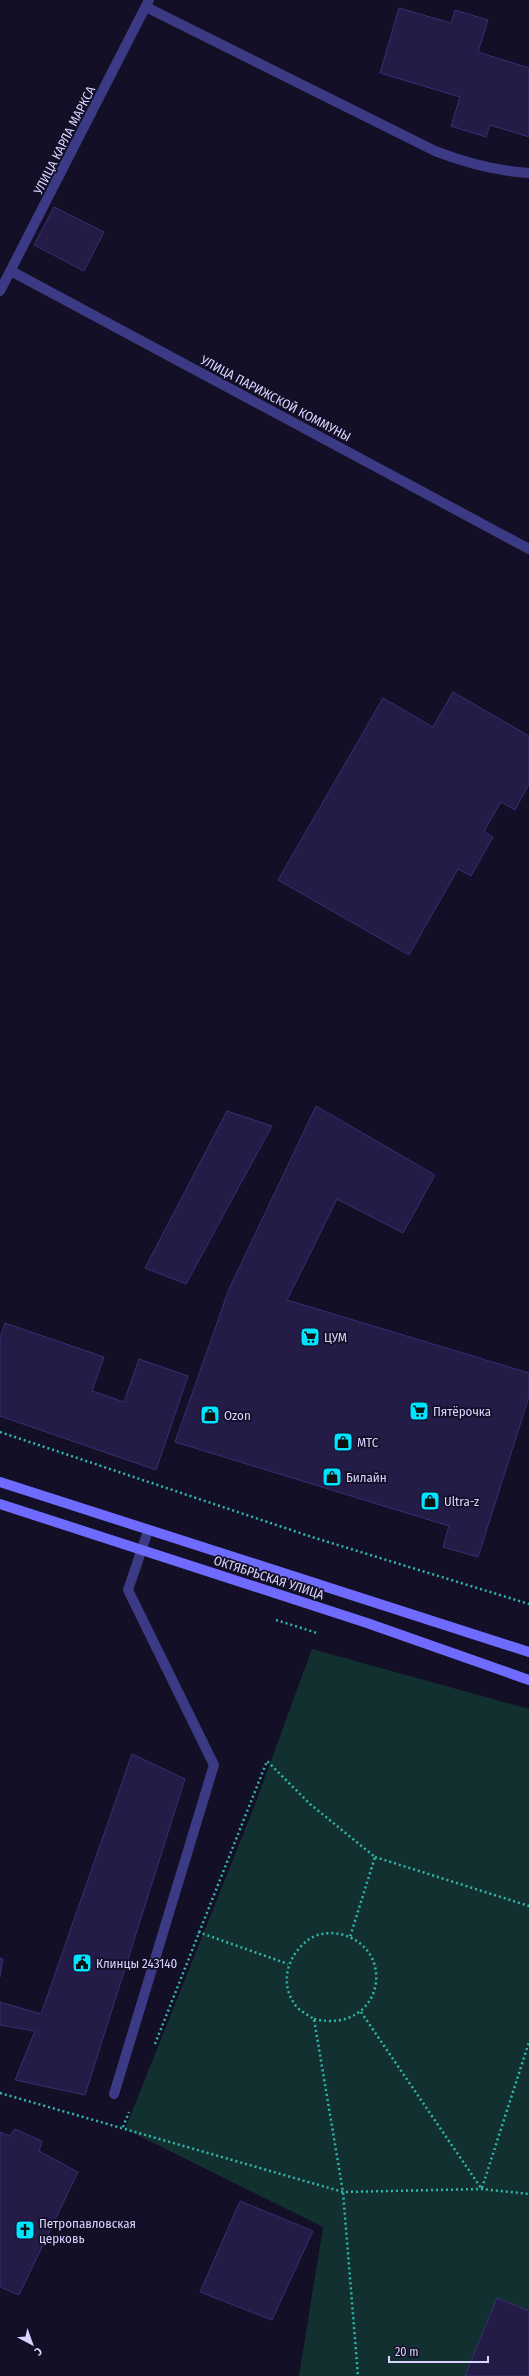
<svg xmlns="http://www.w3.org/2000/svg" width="529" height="2376" viewBox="0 0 529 2376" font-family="'Fira Sans Condensed',sans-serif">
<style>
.green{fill:#12302f}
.building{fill:#241b47;stroke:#3b2d73}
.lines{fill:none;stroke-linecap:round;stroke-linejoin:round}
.path{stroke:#2fb8b0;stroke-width:2.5;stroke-dasharray:2 3;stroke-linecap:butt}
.service{stroke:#3d3a85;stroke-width:10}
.tertiary{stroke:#3d3a85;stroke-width:10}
.secondary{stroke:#6f6bff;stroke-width:10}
.labels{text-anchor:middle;stroke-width:3.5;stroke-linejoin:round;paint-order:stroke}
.street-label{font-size:13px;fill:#d9d4ff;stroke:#130f26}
.poi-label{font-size:13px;fill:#d9d4ff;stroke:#130f26;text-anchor:start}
</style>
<rect width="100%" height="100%" fill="#130f26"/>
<path class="green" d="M312,1649l217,60v667h-230l24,-149 -198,-98 129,-322z"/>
<path class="building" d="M399,8l52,15 4,-13 33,10 -10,32 51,16v69l-39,-12 -4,12 -35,-11 9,-29 -80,-24z
M54,207l50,25 -20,39 -50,-26z
M453,692l76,44v48l-14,26 -14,-8 -17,29 9,6 -22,39 -13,-7 -49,86 -131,-75 105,-182 50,29z
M316,1106l119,69 -32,58 -66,-34 -50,101 242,73v24l-51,160 -35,-10 6,-21 -274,-84 54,-153z
M227,1111l45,15 -86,158 -41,-16z
M5,1323l99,34 -12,34 32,11 15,-43 49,17 -32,94 -156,-54v-78z
M132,1754l53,25 -100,316 -70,-15 20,-49 -35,-6v-23l41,12z
M0,1958l3,1 -3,18z
M15,2129l27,12 -3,10 39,21 -59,123 -19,-8v-155l10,4z
M240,2201l73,30 -41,89 -72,-28z
M497,2298l32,13v65h-64z"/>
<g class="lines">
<path class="path" d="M0,1432l312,105 217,67
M276,1620l41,13
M375,1857l154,49
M198,1932l90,32
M361,2012l120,176
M314,2019c69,16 85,-71 26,-85 -10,-2 -23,-1 -32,6 -21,16 -29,44 -12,66 4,5 12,9 18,13l29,173 15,184
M155,2044l112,-283 43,43 65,53 -25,80
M0,2093l343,99 139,-3 47,5
M123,2127l6,-15
M482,2188l47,-146"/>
<path class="service" d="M146,7l289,144c31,12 60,20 94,22
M114,2094l100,-329 -86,-175 20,-59"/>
<path class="tertiary" d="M11,271l518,278
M0,291l149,-291"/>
<path class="secondary" d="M0,1482l529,170
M0,1504l367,119 162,57"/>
</g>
<defs>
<symbol id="supermarket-square" viewBox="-11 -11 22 22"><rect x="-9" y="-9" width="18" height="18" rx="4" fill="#00e5ff" stroke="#130f26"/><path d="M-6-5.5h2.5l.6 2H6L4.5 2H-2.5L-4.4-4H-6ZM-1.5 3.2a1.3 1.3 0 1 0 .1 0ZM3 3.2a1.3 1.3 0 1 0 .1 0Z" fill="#111"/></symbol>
<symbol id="shop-square" viewBox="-11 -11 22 22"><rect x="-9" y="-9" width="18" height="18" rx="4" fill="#00e5ff" stroke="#130f26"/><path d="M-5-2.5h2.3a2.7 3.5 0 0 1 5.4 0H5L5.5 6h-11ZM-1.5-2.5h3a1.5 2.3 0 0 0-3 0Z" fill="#111"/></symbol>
<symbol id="civic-square" viewBox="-11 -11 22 22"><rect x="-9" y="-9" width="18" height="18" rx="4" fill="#00e5ff" stroke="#130f26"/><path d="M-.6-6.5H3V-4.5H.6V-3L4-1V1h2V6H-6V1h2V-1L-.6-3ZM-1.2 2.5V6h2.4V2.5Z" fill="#111"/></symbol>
<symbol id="church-square" viewBox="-11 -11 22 22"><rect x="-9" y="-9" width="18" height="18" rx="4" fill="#00e5ff" stroke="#130f26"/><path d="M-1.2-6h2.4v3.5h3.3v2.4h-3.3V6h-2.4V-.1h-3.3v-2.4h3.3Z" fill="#111"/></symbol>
</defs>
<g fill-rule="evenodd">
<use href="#supermarket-square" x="299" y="1326" width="22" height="22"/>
<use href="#supermarket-square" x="408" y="1400" width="22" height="22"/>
<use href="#shop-square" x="199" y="1404" width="22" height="22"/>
<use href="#shop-square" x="332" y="1431" width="22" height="22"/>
<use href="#shop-square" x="321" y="1466" width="22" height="22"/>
<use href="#shop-square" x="419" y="1490" width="22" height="22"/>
<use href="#civic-square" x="71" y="1952" width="22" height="22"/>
<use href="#church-square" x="14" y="2219" width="22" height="22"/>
</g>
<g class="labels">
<g class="street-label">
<text transform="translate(64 140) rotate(-63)" y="5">УЛИЦА КАРЛА МАРКСА</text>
<text transform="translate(276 398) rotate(28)" y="5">УЛИЦА ПАРИЖСКОЙ КОММУНЫ</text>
<text transform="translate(269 1577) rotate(18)" y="5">ОКТЯБРЬСКАЯ УЛИЦА</text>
</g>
<g class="poi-label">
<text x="324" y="1342">ЦУМ</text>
<text x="433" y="1416">Пятёрочка</text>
<text x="224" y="1420">Ozon</text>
<text x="357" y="1447">МТС</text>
<text x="346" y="1482">Билайн</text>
<text x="444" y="1506">Ultra-z</text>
<text x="96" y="1968">Клинцы 243140</text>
<text x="39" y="2228">Петропавловская<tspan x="39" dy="15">церковь</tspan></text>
</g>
</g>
<g transform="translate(32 2344) rotate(139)" stroke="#130f26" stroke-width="3" paint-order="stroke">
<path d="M0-3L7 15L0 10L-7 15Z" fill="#d9d4ff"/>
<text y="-6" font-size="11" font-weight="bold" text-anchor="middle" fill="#d9d4ff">С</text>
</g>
<path d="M389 2356v6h99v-6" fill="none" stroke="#d9d4ff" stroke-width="2"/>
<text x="395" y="2356" font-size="12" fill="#d9d4ff" stroke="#130f26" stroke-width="3" paint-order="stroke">20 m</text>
</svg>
